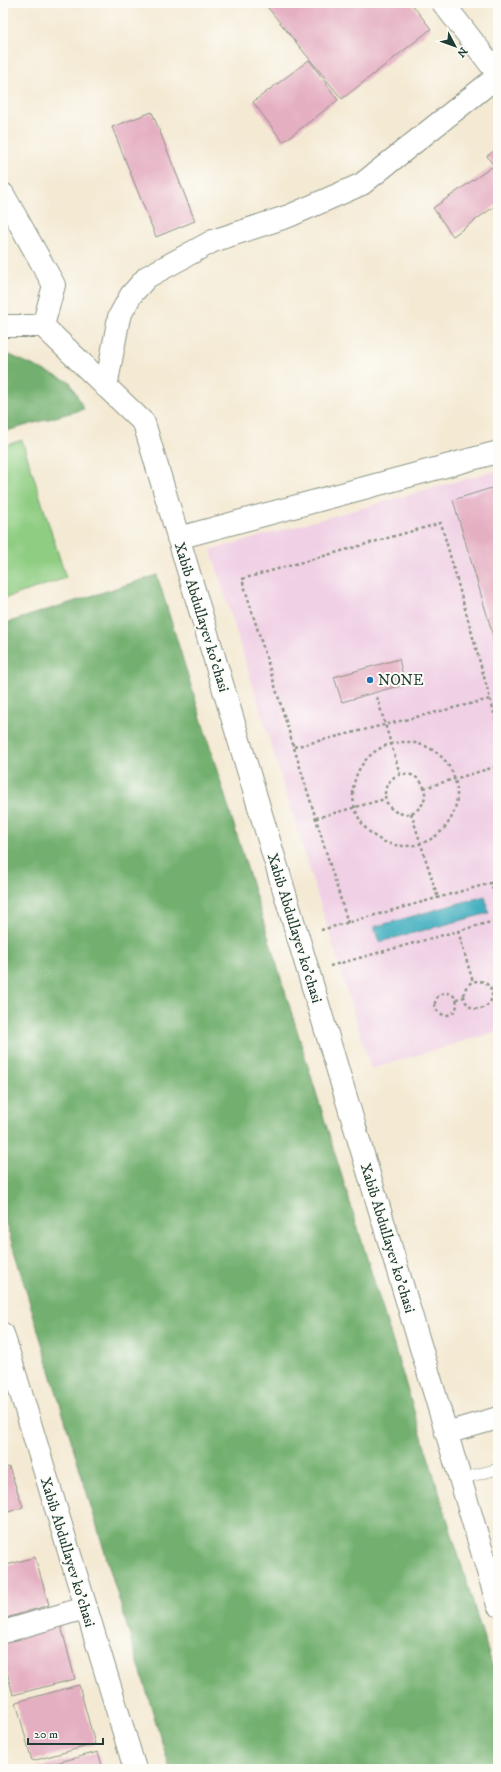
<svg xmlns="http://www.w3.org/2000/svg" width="501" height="1772" viewBox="0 0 501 1772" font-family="'IM FELL DW Pica',serif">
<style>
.built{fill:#f0d0e5}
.green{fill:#8fcd82;stroke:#57855b}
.forest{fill:#73b070;stroke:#497652}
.water{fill:#42afbf;stroke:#30767a}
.building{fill:#e5afc2}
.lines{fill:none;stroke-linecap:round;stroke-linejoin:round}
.service-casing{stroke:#8a9484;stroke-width:12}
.minor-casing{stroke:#8a9484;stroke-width:24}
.path{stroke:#8a9484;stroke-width:2.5;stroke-dasharray:3 3;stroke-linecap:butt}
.service{stroke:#fff;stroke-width:11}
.minor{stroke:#fff;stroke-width:22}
.poi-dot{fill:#1f6fb2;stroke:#fdfcf7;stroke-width:1.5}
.labels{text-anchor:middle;stroke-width:4;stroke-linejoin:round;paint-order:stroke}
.street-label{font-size:15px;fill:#1f3d34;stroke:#fdfcf7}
.poi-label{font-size:15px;fill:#1f3d34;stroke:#fdfcf7;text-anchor:start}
</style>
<rect width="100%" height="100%" fill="#fdfcf7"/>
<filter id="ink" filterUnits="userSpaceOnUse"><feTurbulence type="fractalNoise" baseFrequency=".025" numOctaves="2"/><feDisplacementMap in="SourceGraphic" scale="8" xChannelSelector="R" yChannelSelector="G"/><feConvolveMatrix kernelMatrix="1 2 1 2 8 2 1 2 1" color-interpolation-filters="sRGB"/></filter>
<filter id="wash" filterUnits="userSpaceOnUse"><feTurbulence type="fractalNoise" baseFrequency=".012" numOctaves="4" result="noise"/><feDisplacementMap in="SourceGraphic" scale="16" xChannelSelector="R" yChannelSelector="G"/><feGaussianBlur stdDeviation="0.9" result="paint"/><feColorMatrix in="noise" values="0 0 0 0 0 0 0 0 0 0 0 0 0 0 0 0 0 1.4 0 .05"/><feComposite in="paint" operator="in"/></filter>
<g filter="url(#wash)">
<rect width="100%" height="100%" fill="#f4ead4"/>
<path class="built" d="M498,470v561l-127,38 -160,-519z"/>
<path class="green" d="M22,440l44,138 -63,21v-153z"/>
<path class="forest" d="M3,352l67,30 14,27 -81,23z
M157,575l341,1109v85h-328l-167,-555v-590z"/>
<path class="water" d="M485,896l4,17 -110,29 -5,-15z"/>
<g id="blocks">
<path class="building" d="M264,3h147l20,26 -89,70z
M309,60l29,40 -55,42 -30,-40z
M152,112l43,109 -39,16 -44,-110z
M498,148v24l-11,-16z
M492,167l6,9v28l-45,32 -20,-28z
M498,486v166l-45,-152z
M399,659l6,25 -63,18 -8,-25z
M9,1467l14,40 -20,7v-45z
M35,1557l14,48 -46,14v-53z
M59,1618l16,61 -62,16 -10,-39v-23z
M79,1685l16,59 -63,17 -16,-59z
M98,1752l5,17h-67v-1z"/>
</g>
</g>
<g filter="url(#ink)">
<use href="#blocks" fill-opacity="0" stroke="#8a9484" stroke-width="1"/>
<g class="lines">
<defs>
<path id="service" d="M460,1479l38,-10"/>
<path id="minor" d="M443,3l55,71
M3,194l51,91 -11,41
M3,326h40l101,97 354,1182
M106,387l13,-70 12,-22 16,-18 66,-36 76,-25 73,-32 136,-108
M178,538l320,-86
M3,1334l132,435
M446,1433l52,-15
M3,1632l82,-24"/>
</defs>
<use href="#service" class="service-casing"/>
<use href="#minor" class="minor-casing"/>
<path class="path" d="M377,697l23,77
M353 794a52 52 0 1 1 104 0a52 52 0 1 1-104 0Z
M294,747l196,-48
M385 794a20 20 0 1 1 40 0a20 20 0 1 1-40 0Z
M424,788l74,-22
M411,813l27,85
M498,817v4
M316,818l69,-19
M491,883l7,-2
M348,923l-106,-344 199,-56 57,204
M321,930l170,-47 7,25
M458,931l15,51
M330,966l168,-46
M464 995a14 14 0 1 1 28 0a14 14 0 1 1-28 0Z
M492,991l6,-2
M435 1004a11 11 0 1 1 22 0a11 11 0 1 1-22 0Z
M456,999l9,-2"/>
<use href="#service" class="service"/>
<use href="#minor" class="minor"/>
</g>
</g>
<circle class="poi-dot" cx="370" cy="680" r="4"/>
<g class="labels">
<g class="street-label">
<text transform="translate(202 617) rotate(73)" y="5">Xabib Abdullayev ko'chasi</text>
<text transform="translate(295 928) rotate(73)" y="5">Xabib Abdullayev ko'chasi</text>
<text transform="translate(388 1238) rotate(73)" y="5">Xabib Abdullayev ko'chasi</text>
<text transform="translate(68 1552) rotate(73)" y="5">Xabib Abdullayev ko'chasi</text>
</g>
<g class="poi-label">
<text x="378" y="685">NONE</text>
</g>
</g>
<rect width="501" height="1772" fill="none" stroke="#fdfcf7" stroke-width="16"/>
<g transform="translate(455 46) rotate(131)" stroke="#fdfcf7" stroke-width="3" paint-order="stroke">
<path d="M0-3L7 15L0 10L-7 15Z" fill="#1f3d34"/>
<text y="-6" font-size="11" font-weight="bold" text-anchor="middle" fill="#1f3d34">N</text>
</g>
<path d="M28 1738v6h75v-6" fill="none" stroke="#1f3d34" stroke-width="2"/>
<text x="34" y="1738" font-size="12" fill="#1f3d34" stroke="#fdfcf7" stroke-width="3" paint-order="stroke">20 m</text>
</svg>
